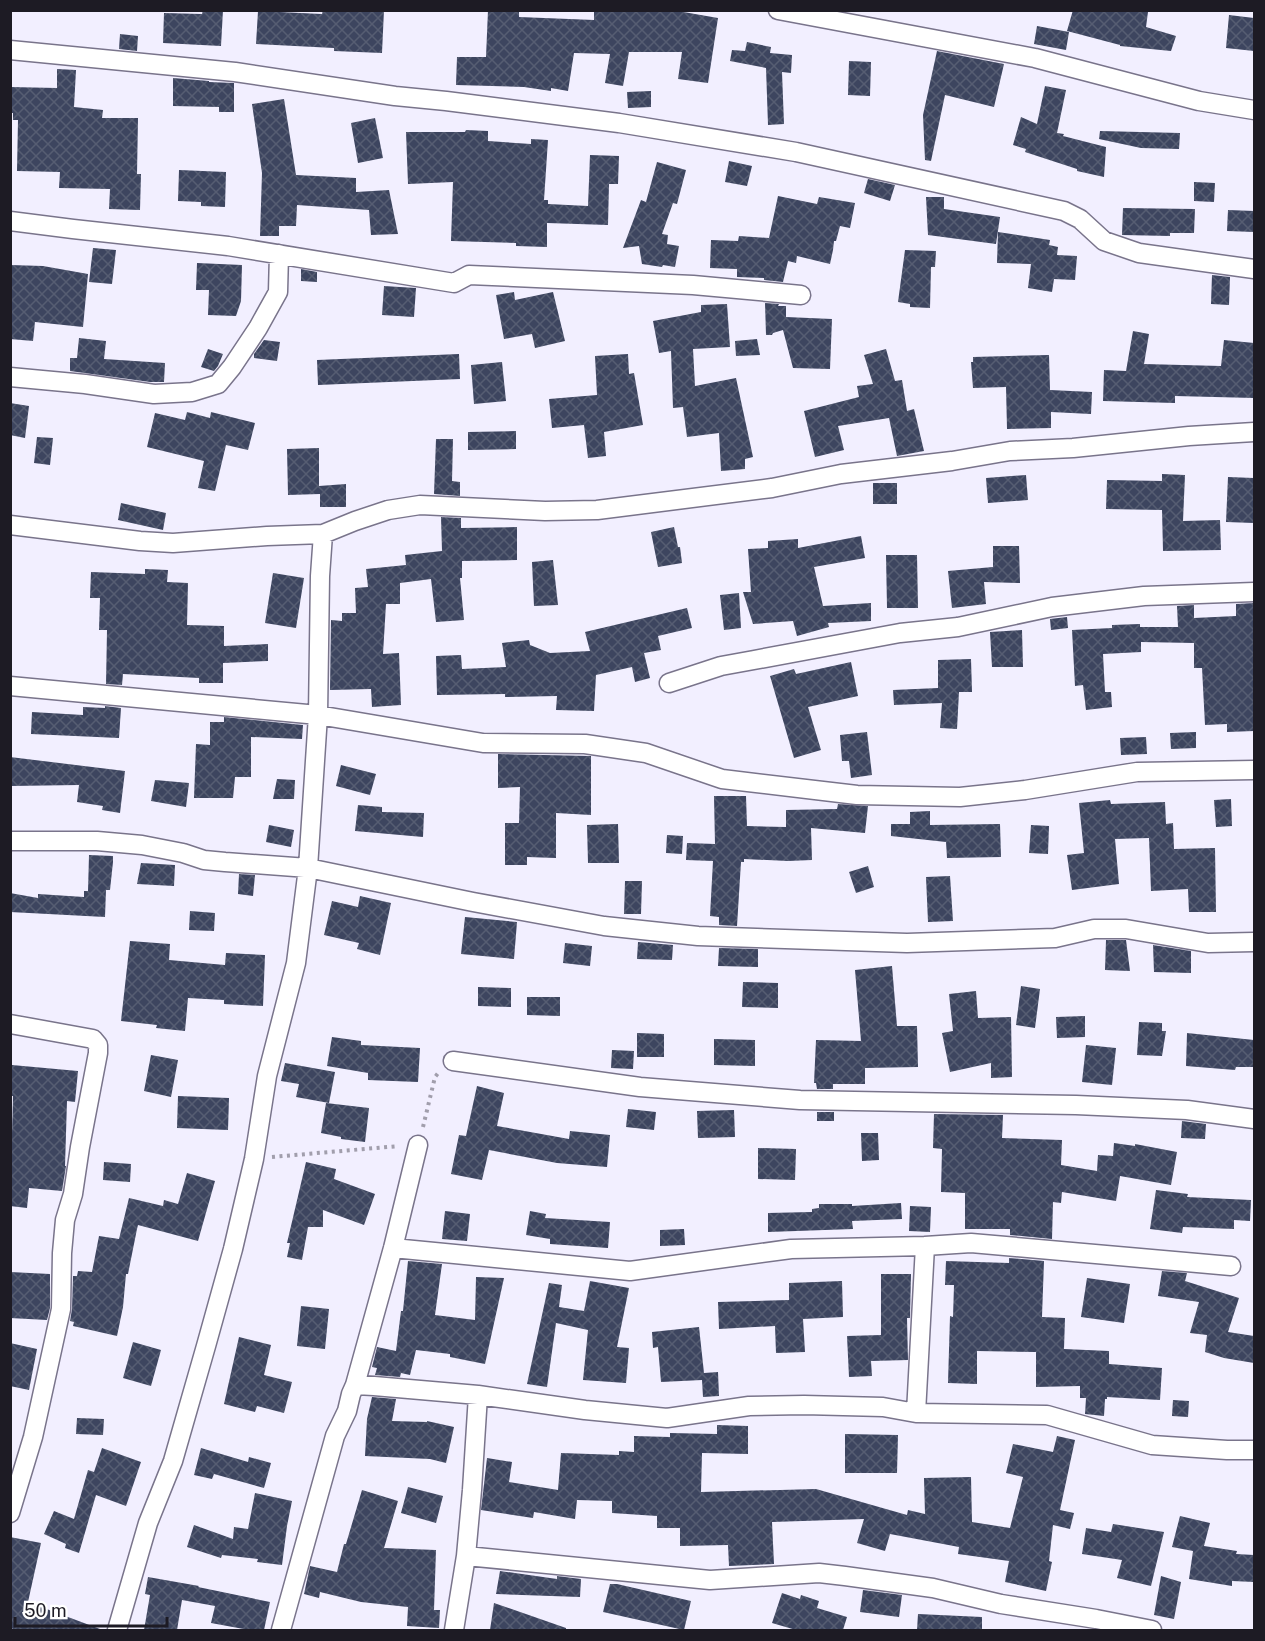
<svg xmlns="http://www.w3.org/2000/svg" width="1265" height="1641" viewBox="0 0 1265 1641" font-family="'Public Sans',sans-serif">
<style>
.building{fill:url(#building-cross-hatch)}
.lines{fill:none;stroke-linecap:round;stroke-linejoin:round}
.minor-casing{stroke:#79748b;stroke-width:21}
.path{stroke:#a19eac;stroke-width:4;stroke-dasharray:3 4.5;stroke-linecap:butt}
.minor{stroke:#fff;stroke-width:18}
</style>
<defs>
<pattern id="building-cross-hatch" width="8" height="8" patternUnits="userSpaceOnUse" patternTransform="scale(1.5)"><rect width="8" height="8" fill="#3d455f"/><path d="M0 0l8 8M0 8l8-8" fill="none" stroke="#565d72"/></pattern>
</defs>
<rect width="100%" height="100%" fill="#f2efff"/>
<path class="building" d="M203,10h20l-2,36 -58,-3 1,-30 38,1z
M323,10h61l-2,43 -48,-2v-3l-78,-4 2,-33 64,3z
M488,10h31v7l75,3v-10h78l46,8 -10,65 -30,-4 4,-27h-53l-6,34 -18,-3 5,-29 -36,-1 -6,38 -17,-3v3l-27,-4 -68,-2 1,-28h29z
M1073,10l75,2 -2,15 30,9 -5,15 -51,-5v-1l-53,-14z
M1229,15l25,3v33l-28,-3z
M1037,26l32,6 -3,18 -32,-6z
M120,34l18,2 -1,15 -18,-2z
M747,42l24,5 -1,6 22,2 -1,18 -9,-1 2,52 -16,1 -2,-57 -36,-7 2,-11 13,1z
M937,51l67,13 -10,43 -49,-12 -14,66 -6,-1 -2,-45z
M849,61l22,1 -1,34 -22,-1z
M57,69l19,1 -2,37 29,3 -1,8h36l-1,56h4l-1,36 -31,-1 1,-20 -51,-1 1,-16 -43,-1 1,-51h-5v-7h-3v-26l47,1z
M173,78l36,3v1l25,1v29h-15v-5l-46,-1z
M1045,86l21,4 -9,43 7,1 -1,2 43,11 -2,30 -27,-6v-2l-52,-17 1,-3 -13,-4 8,-28 16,7z
M651,91v16l-23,1 -1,-16z
M284,99l12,76 60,3v14l33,-2 9,44 -27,1 -2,-25 -72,-5 -1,21h-17v10h-19l2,-63 -10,-69z
M375,118l8,40 -25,5 -7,-40z
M466,130l22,1v10l43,3v-5l17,1 -4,60h4v4l40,2 2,-51 29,1 -1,28h-9l-1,41 -61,-2v24l-31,-1v-3l-65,-2 2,-59 -45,2 -2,-52h59z
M1100,131l80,2 -1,16 -38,-1 -42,-9z
M729,161l23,5 -5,20 -22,-4z
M657,162l29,8 -9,34 -4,-1 -11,31 6,1 -1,9 12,2 -4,21 -12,-2 -1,2 -20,-3 -3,-18 -16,2 18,-48 5,2z
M179,170l47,2 -1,35 -24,-1v-4l-23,-1z
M868,179l27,6 -5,16 -26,-8z
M1194,182l21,1 -1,19 -20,-1z
M778,196l39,8 2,-7 36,6 -5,25 -10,-2 -4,15h-2l-1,9 -3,14 -33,-8 -1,7 -8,-2 -5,21 -19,-2v-2l-27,-1v-8l-27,-1 1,-28 27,1 1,-5 30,2z
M926,197h18v12l56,8 -4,27 -68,-9z
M1123,208l72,1 -1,24h-24v3l-48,-1z
M1228,210l26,1v21l-27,-1z
M998,232l52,8 -1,5 9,2 -1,8 20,1 -2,24 -21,-1 -2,13 -24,-4 3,-24 -34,-1z
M93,248l23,2 -4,34 -23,-2z
M905,250l31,1 -1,16h-4l-1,41 -20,-1v-3l-12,-2z
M197,263l45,2 -1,36 -5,15 -28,-1 1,-25h-13z
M10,265l33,1 45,8 -5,53 -48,-5 -2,19 -23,-2z
M301,269l16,3v10l-16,-1z
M1212,275l18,2 -1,28 -18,-1z
M384,286l32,2 -2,29 -32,-2z
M514,292l1,8 38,-8 12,49 -30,7 -3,-14 -28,5 -8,-44z
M765,303l14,1 -1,2h8v11l46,2 -2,50 -37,-1 -10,-38 -10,3 -1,2h-6z
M727,304l3,43 -37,2 2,37 41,-8 17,79 -8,2v10l-24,2 -2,-38 -32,4 -4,-30 -10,1 -2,-57 -12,2 -6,-32 48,-9v-7z
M1133,331l16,3 -5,30 77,2 3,-26 30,3v55l-79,-2v7l-72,-2 1,-31 22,1z
M79,338l27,3 -2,18 61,4 -1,19h-14l-80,-11v-13h7z
M757,339l3,16 -24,1 -1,-15z
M264,340l16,2 -3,19 -23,-3v-4z
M208,349l15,5 -5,12 -4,5 -13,-4z
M886,349l9,32 7,-1 5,31 7,-2 10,42 -27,5 -8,-38 -51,8 6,24 -29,7 -11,-46 55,-14 -2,-11 16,-2 -9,-29z
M459,354l1,25 -142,6 -1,-25z
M628,354l1,20 5,-1 9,52 -39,7 2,24 -18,2 -4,-33 -32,3 -3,-29 48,-4 -2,-39z
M1049,355l1,35 42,2 -1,22 -40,-2v16l-44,1 -1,-42 -33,1 -2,-26h2v-5z
M502,362l4,39 -32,3 -3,-39z
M10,403l19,3 -4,32 -15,-3z
M187,412l23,6 1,-6 44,11 -7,27 -22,-5 -11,46 -17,-3 6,-27 -57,-14 8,-34 30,7z
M516,431v18l-48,1v-18z
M37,437l16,1 -3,27 -16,-2z
M436,439h17l-1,42 8,1v14l-26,-2z
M319,448v38l27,-2v23h-26v-13l-32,1 -1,-46z
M1162,474l23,1 -2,46 37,-1 1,30 -58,1 -1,-41 -56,-1 1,-29 55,1z
M1026,475l2,25 -40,3 -2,-25z
M1228,477l26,1v45l-28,-1z
M873,483h24v21h-24z
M121,503l45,10 -3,17 -45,-10z
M441,517l20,1v10l56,-1v33l-55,1v17h-2l4,42 -28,2 -5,-43 -31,4v21h-14l-3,50 16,-1 2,52 -29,2 -1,-18 -41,1 1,-70 11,1v-8h14l-1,-25 13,-1 -2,-18 40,-4 -1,-10 37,-4z
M674,527l4,20h2l2,16 -24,4 -7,-35z
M861,536l4,22 -51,9 9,39 48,-3v18l-43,2 1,4 -32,9 -4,-15 -40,3 -10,-32h8l-3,-43 20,-1v-7l30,-2v9z
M993,546h26l1,37 -36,-1 2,22 -34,4 -4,-37 45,-4z
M886,555h31l1,53h-31z
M553,560l5,45 -24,1 -2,-44z
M145,569l23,1 -1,12 21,1 -1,42 37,1v20l44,-2v17l-45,2v20h-24v-5l-76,-4 -1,11 -16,-1 1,-54h-8l1,-32h-10l1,-26 54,2z
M273,573l31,5 -8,50 -31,-5z
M739,593l2,35 -17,2 -4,-35z
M1254,603v128l-27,1v-8l-22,1 -3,-57h-8v-25l-53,-1v10l-38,2 2,38h6l1,15 -26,3 -3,-25 -8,1 -3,-56 40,-2v-3l28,-1v3h38l-1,-21 17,-1v13l42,-2v-12z
M687,608l5,20 -34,8 3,14 -17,3 6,25 -15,4 -3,-15 -36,8 -2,36 -38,-1 1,-14 -52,1v-3l-68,1 -1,-39 25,-1 1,14 44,-2 -4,-24 27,-3 1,5 20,8 40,-2 -5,-19z
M1067,617l1,11 -17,2 -1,-11z
M1022,630l1,37h-31l-2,-35z
M971,659l1,33h-13l-2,37 -17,-1 2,-25 -48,2 -1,-15 45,-2v-28z
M851,662l7,34 -50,11 13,43 -27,8 -24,-82 24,-7 2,5z
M105,706l16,2 -2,30 -88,-4 1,-22 51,3v-8l22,1z
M224,717l79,8 -1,14 -51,-2v40h-16l-2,21h-39l2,-54 14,1v-23h14z
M867,732l5,43 -21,3 -2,-17h-7l-2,-26z
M1196,732v16l-25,1 -1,-16z
M1146,737l1,17 -26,1 -1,-17z
M498,754l93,2v59l-35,-2v45l-29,-1v8h-22v-42h14l1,-36 -22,1z
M10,757l115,14 -5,42 -18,-3 1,-4 -26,-4 2,-17 -69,1z
M341,765l35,9 -6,21 -34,-9z
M277,779l18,1 -1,19h-21z
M155,780l34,3 -3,24 -35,-6z
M714,796h32l1,30 39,1v-17l51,-1 1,-5 30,2 -3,27 -54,-5 1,32 -24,1 -44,-2v3h-3l-4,64 -18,-1v-8l-9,-1 3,-55 -27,-1 1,-17 28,1z
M1231,799l1,27 -16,1 -2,-27z
M1110,800l1,4 54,-2 1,22 7,-1 1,26 41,-1 1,64h-27l-1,-23 -37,2 -2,-53 -34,1 4,45 -47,6 -5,-35 17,-2 -5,-50z
M358,805l24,2v5l42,1 -1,24 -68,-6z
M930,811v14l70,-1 1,33 -54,1 -1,-16 -55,-6v-12h19v-12z
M618,824l1,39h-31l-1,-38z
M269,825l25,5 -3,17 -25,-5z
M1031,825l18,1 -1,28 -19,-1z
M667,835l16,1 -1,18 -16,-1z
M89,855l24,1v6l-3,28h-4l-1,27 -95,-5v-19l28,5v-4l46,3v-6h4z
M141,863l34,2 -1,21 -37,-2z
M868,866l6,21 -18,6 -7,-21z
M239,874l16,1 -2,21 -15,-2z
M950,876l3,45 -25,1 -2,-45z
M625,881h17l-1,33h-17z
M360,896l31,7 -11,52 -23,-6 2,-6 -35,-8 8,-34 26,6z
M190,911l25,2 -1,18 -25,-1z
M465,917l52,5 -3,37 -53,-5z
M1106,940h20l4,31 -25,-1z
M130,941l40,3 -1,16 56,5 1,-12 39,2 -2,51 -39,-2v-4l-36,-2 -3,33 -29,-3 1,-3 -36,-4z
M638,942l35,3 -1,15 -35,-1z
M565,943l27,3 -2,20 -27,-3z
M1153,945l38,6v22l-37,-1z
M719,948l39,1v18l-40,-1z
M892,966l5,60h20l1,41 -53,1v16h-32v5h-16l-1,-6h-2l2,-43 45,1 -6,-71z
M743,982l35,1v25l-36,-1z
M1021,986l19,3 -5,39 -19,-3z
M478,987l33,1v19l-33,-1z
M976,991l2,27 33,-1 1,60 -21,1v-15l-41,9 -8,-39 11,-2 -4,-37z
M527,997h33v19l-33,-1z
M1085,1016v21l-28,1 -1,-21z
M1139,1022l23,1v8h4l-4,25 -25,-1z
M637,1033l27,1v23h-27z
M1187,1033l67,7v27h-18l-1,3 -49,-4z
M332,1037l29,4v4l59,3 -2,34 -50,-2v-7l-41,-7z
M714,1039l41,1v26l-41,-1z
M1086,1045l30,3 -4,37 -30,-3z
M612,1050l22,1 -1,18 -22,-1z
M151,1055l27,5 -7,37 -27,-6z
M285,1063l50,9 -6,31 -33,-6 3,-13 -18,-3z
M12,1065l66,6 -3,31 -8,-1 -2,65h1l-4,25 -33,-3 -2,20 -17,-2v-73h2l1,-37h-3v-13z
M477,1086l27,7 -7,33 72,13 1,-8 40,4 -3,32 -50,-4 -68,-13 -7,30 -31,-6 8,-39 7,1z
M178,1096l51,2 -1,32 -51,-2z
M326,1103l43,5 -4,34 -24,-3v-2l-20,-4z
M628,1109l28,3 -2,18 -28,-3z
M734,1110l1,27 -37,1 -1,-27z
M817,1112h17v9h-17z
M934,1114l69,1 -1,23 60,2 -1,25 36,6 1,-16 15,1 1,-13 21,3v-2l42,8 -6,33 -51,-9 -4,25 -54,-9 -1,11 -8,-1 -1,37 -42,-4v-6h-45v-36l-24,-1 1,-43 -9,-1z
M1182,1121l24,3 -1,15 -24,-1z
M861,1133h17l1,27 -17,1z
M758,1148l38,1 -1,31 -37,-1z
M104,1162l27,2 -1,18 -27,-2z
M306,1162l30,7 -2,10 41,15 -11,31 -41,-15v17h-15l-6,33 -15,-3 3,-14h-3z
M187,1173l28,8 -17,60 -60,-16 -1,4 -9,45h-2l-3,33 -6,29 -44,-10 1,-4 -4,-1 2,-12 1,-33h4l1,-5 14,1 7,-36 20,3 10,-41 34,8 1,-6 14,4z
M1156,1190l32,4 -1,3 64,3 -1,21 -16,-1v9l-51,-2 -1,6 -32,-4z
M901,1203l1,16 -50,2 1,8 -85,3v-19l44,-1v-3l7,-1v-4h33v2z
M910,1206l21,1 -1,25 -21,-1z
M445,1211l25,3 -3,27 -25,-2z
M530,1211l16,3 -1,4 65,4 -2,26 -58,-4v-5l-24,-4z
M684,1229l1,16 -25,1v-16z
M1009,1258l35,3 -2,56 23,1 -1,31 45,2v13l53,4 -2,32 -53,-3v2h-2l-1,17 -19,-2 1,-16h-6v-12l-44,1v-35l-59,-1v33l-29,-1 2,-67 3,1 1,-32h-9l1,-24 63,2z
M408,1261l34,3 -7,51 40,5 1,-43 28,1 -19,86 -35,-7v-3l-34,-4 -6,25 -9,-2 -1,4 -25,-2 2,-7 -5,-1 5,-20 19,4 5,-40h2z
M1162,1271l25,2 -2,8 54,17 -11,34 26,4v27l-30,-5 -19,-6 2,-17 -17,-2 9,-31 -41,-6z
M10,1272l40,2v34l-3,12 -37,-2z
M881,1274h30l-1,44h-3l1,42 -37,1 1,15 -23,1 -2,-41 34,-1z
M1087,1278l43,6 -6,39 -43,-6z
M590,1281l39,7 -12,59 12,1 -3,35 -43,-3 5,-50 -32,-7 -9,64 -20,-3 22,-101 13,2 -3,22 25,4z
M842,1281l1,36 -40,2 2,33 -29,1 -1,-27 -56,3 -1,-27 71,-2v-17z
M301,1306l28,3 -4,40 -28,-3z
M699,1327l5,46 14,-1 1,24 -16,1 -1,-17 -41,2 -3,-35 -5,1 -1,-16z
M239,1337l32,8 -7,30 28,7 -8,31 -27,-7 -2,6 -31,-8z
M133,1342l28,8 -10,36 -28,-8z
M10,1343l27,6 -8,41 -19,-4z
M372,1397l24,2 -4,22 35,1v-1l27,6 -8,36 -16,-4 -65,-3 2,-37z
M1173,1400l16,1 -1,16 -16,-1z
M77,1418l27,1 -1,16 -27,-1z
M717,1425l31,1v28l-46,-1 -1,39 115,-3 91,26 1,-5 17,4 -1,-36 47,-1 1,45 38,6 13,-51 -17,-4 7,-29 40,8 4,-16 18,4 -15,70 14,3 -4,16 -17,-4 -4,36 3,1 -6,29 -41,-9 4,-21 -51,-7 1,-7 -69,-13 -5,17 -28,-8 7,-24 -92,3 2,42 -45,2 -1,-21 -48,1v-18h-23v-12l-45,-3v-12l-35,-1 -2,19 -41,-7 -1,6 -52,-8 6,-52 25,4 -3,20 49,8 3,-37 58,2v-4l15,1v-16l36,1v-4l47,1z
M845,1434l53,1 -1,38h-52z
M102,1448l39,14 -15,44 -30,-11 -17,58 -14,-5 1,-4 -22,-10 10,-23 20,8 14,-49 6,2z
M201,1448l47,14 1,-5 22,6 -7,25 -50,-14 -2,5 -18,-4z
M408,1487l35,9 -7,27 -35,-10z
M362,1490l36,11 -14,47 52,2 -2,60h6l-1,18 -32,-2 1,-19 -47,-5 -41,-10 -1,6 -15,-4 6,-28 27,6 7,-28h2z
M255,1493l37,8 -5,25 -5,39 -25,-3 1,-3 -36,-4 -1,3 -34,-11 7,-22 39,14 1,-12 14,2z
M1180,1516l30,7 -6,23 33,5 -1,3 18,1v27l-22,-1v5l-43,-7 4,-28 -21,-4z
M1113,1524l51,8 -13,54 -34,-8 5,-18 -40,-6 4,-26 25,4z
M10,1537l31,6 -13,59 72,27v1h-83l-7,-2z
M500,1571l57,8v-3l24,3 -1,18 -84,-3z
M1161,1576l20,6 -7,37 -20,-4z
M148,1577l51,9 -1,1 72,15 -6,28h-15l-38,-7 4,-17 -33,-6 -5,30h-33l6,-35 -5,-1z
M610,1584h7l74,17 -7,29 -81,-18z
M863,1590l39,5 -3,22 -39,-5z
M782,1593l18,6 1,-4 18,6 -2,7 30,9 -4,13h-47l-24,-7z
M494,1603l72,25v2h-76z
M918,1614l64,3v13h-65z"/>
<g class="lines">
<defs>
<path id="minor" d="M778,10l257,48 164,43 55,9
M10,50l225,22 160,24 51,5 173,22 177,29 268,59 16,8 24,22 35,12 115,16
M10,221l63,8 155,17 226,37 15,-8 224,10 108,10
M10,377l75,7 69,10 38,-2 26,-8 14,-17 26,-39 20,-36 1,-38
M10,525l130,16 33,2 94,-7 56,-2 -3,42 -2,139 -10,153 -12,95 -29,113 -13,83 -21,90 -27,97 -33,115 -25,62 -31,107
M323,534l32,-13 33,-11 32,-5 125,6 52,-1 175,-22 69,-14 111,-13 58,-10 63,-3 116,-12 65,-4
M669,683l52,-17 33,-6 146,-27 58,-6 94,-20 92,-11 110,-4
M10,686l308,29 165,28 102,1 61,9 76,26 135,16 103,2 65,-7 112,-18 117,-2
M10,841h87l45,4 41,8 21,7 21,2 83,6 165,34 131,24 94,10 209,7 148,-5 39,-9h32l82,14 46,-1
M10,1024l83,15 5,6v8l-18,94 -7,47 -8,26 -3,33 -1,56 -28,128 -23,76
M453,1061l187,26 160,13 276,5 111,5 67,9
M925,1246l46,-3 260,23
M393,1248l237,23 161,-22 134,-3 -9,167
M355,1385l19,1 104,9 107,15 82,8 82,-12 55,-1 79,2 33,6 131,2 105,30 75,5h27
M478,1395l-6,95 -6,66 244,24 109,-7 26,3 88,12 68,16 95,15 56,11
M281,1630l54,-194 12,-25 4,-17 4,-9 38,-137 25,-103
M454,1630l12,-74"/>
</defs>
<use href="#minor" class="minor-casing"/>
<path class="path" d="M423,1127l12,-50 4,-5
M272,1157l127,-11"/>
<use href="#minor" class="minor"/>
</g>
<rect width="1265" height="1641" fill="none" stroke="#1d1b24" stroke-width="24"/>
<path d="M15 1617v9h152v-9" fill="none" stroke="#1d1b24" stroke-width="3"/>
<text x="24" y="1617" font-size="18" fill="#1d1b24" stroke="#ffffff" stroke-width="4.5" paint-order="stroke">50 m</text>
</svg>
